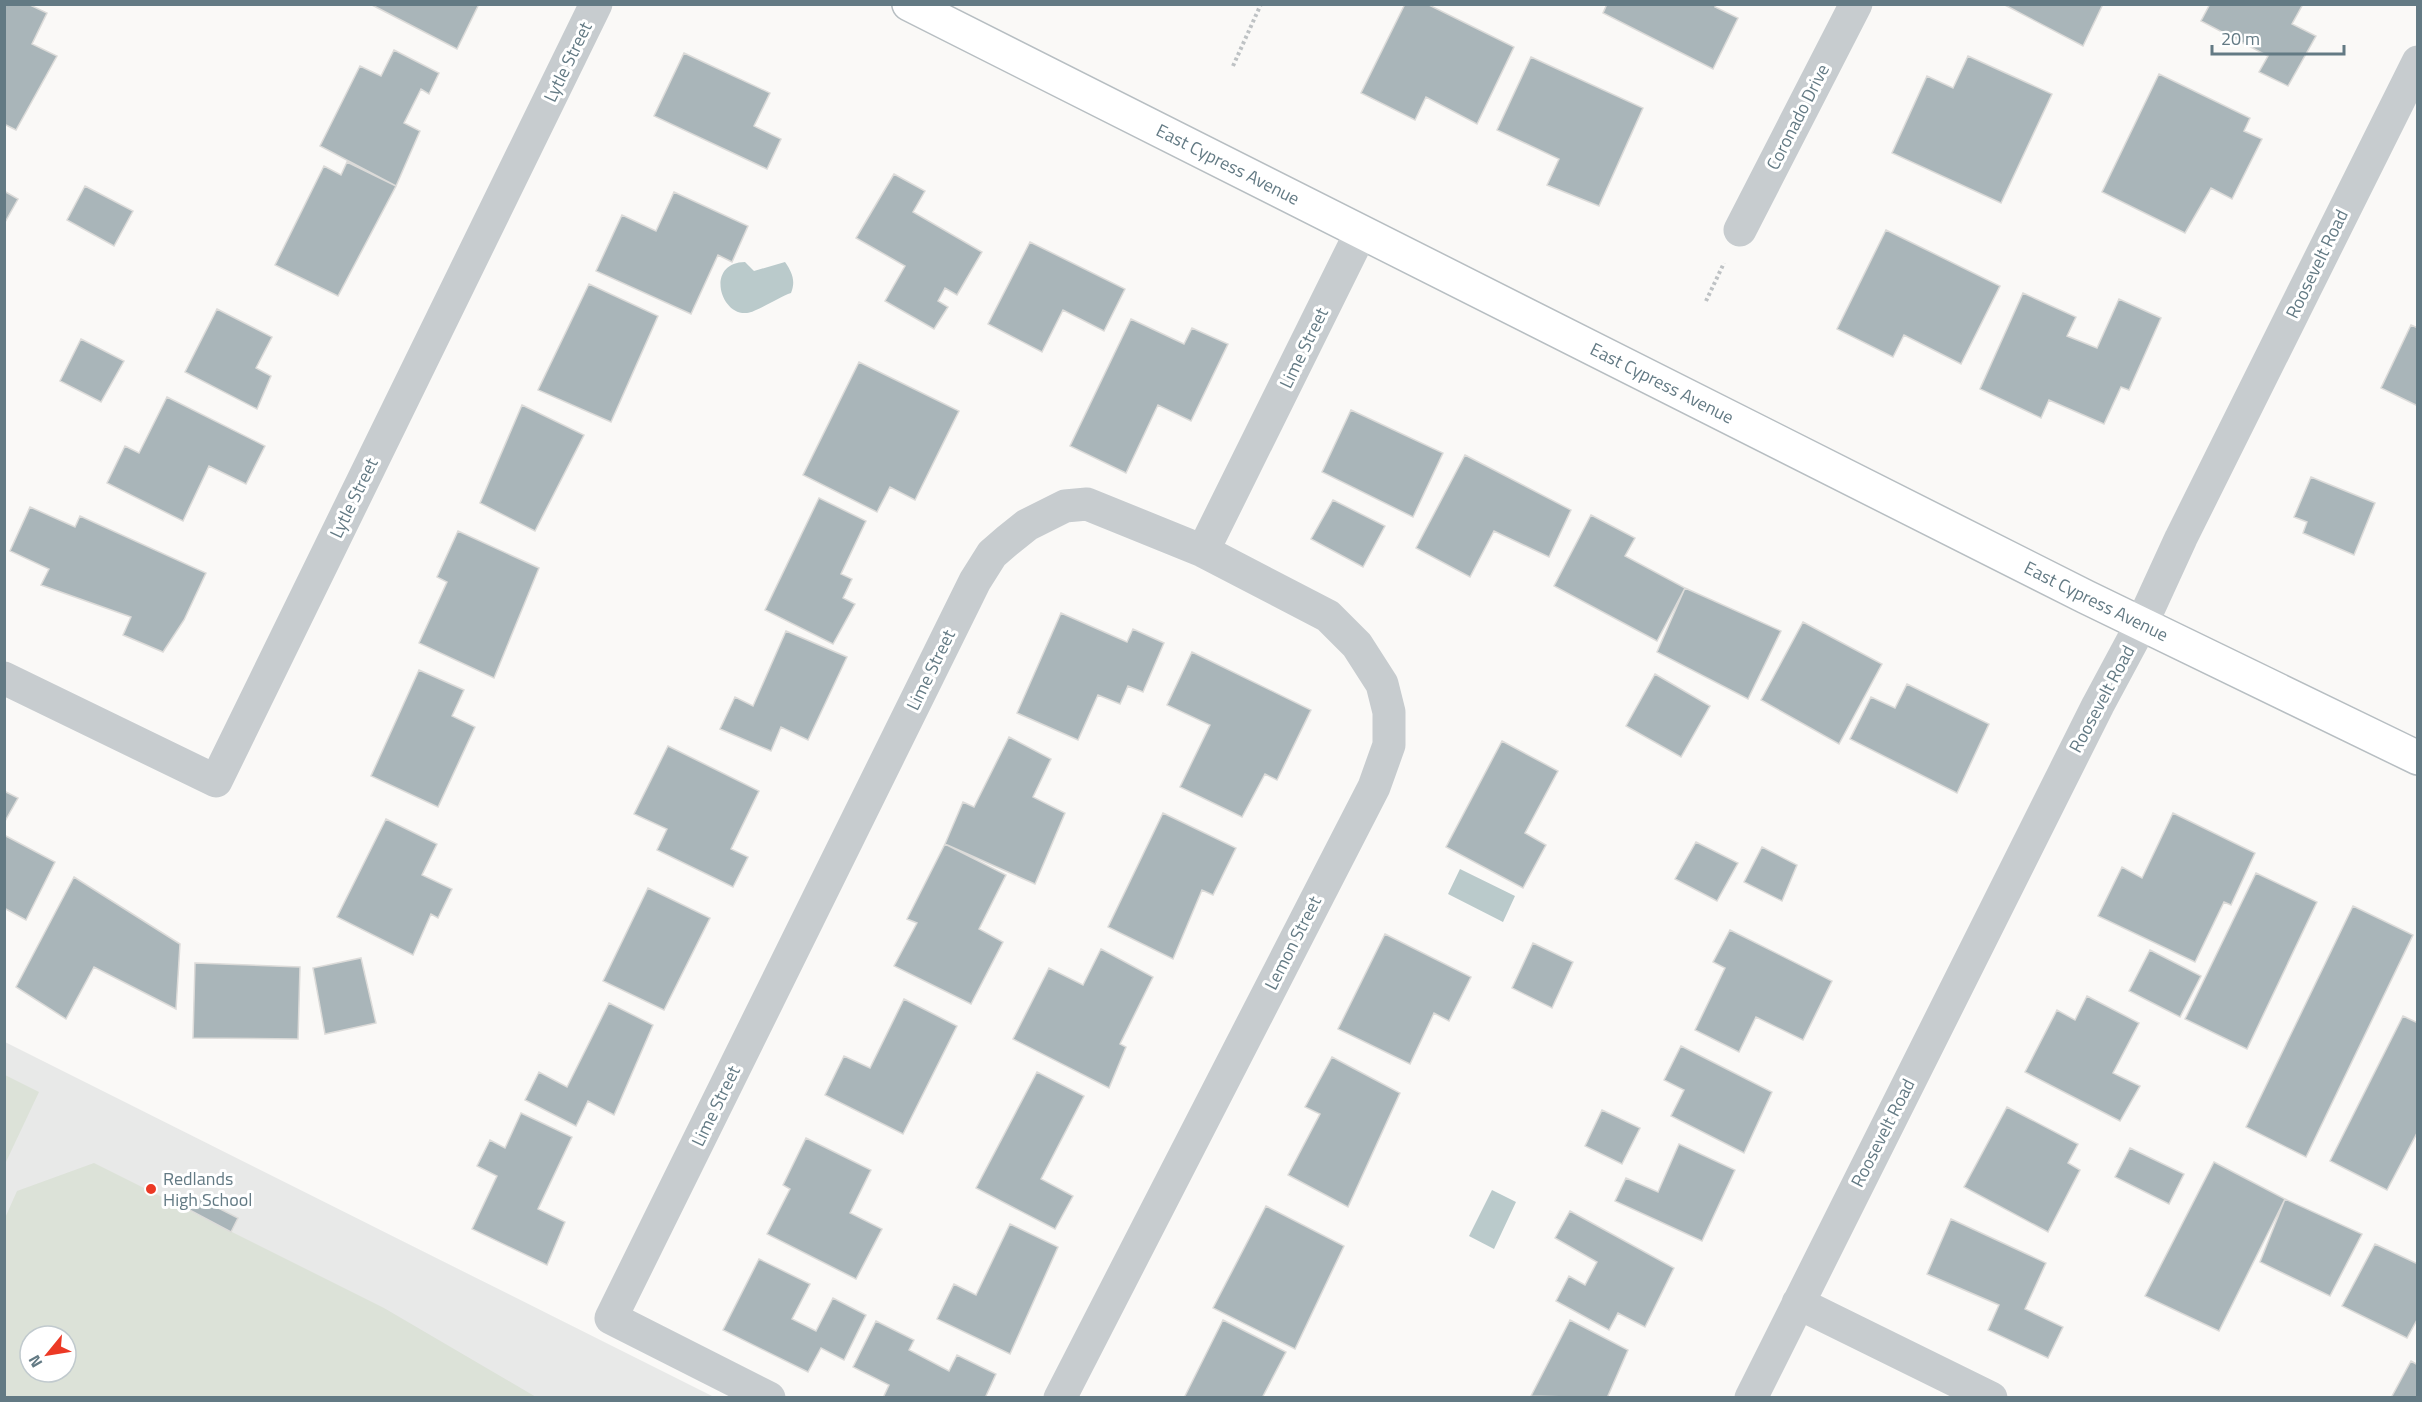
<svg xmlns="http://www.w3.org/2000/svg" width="2422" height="1402" viewBox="0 0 2422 1402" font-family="'Titillium Web',sans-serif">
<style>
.built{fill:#e8e9e8;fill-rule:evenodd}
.green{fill:#dce2d8;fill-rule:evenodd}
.water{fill:#bacacb}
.building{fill:#a9b5b9;stroke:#dcdbd9;stroke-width:1.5}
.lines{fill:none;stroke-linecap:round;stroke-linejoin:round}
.secondary-casing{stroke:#b7bec2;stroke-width:36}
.path{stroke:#bec2c4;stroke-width:4;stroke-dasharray:3 3;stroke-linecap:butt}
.street{stroke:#c7cccf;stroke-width:33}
.secondary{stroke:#fff;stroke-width:33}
.poi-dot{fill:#ec3925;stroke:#fff;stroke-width:2}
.labels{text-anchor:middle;stroke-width:6;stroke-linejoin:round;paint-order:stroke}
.street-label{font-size:18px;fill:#637a84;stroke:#fff}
.poi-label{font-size:18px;fill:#637a84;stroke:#fff;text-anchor:start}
</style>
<rect width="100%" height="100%" fill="#faf9f7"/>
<path class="built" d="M5,1042l709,355h-709zM30,1336h36v36h-36z"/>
<path class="green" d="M5,1075l34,17 -34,72z
M94,1163l290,145 152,89 -531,1v-180l12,-27zM30,1336h36v36h-36z"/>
<path class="water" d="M745,262l9,9 31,-9c7,10 11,19 6,31 -12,4 -35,19 -44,20 -27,3 -42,-50 -2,-51z
M1460,869l55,27 -12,26 -55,-28z
M1492,1190l24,12 -22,47 -25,-13z"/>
<path class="building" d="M4,4h24l19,9 -15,31 25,12 -41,74 -12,-6z
M370,4h109l-22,45z
M1405,4h22l87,43 -37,77 -51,-27 -11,23 -54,-27z
M1607,4h110l-2,3 23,11 -25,51 -110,-56z
M2003,4h100l-20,42z
M2210,4h93l-11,20 24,12 -28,50 -29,-14 9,-16 -67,-35z
M394,50l45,23 -10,21 -8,-5 -17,34 16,8 -24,55 -76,-40 40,-80 21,10z
M684,53l86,40 -16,33 27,13 -14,30 -113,-53z
M1968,56l84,38 -51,109 -109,-50 35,-77 26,12z
M1531,57l112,51 -44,98 -52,-21 12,-26 -62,-29z
M2159,74l91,44 -6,13 18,8 -30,60 -21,-11 -26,45 -83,-41z
M347,162l49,24 -58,110 -63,-31 49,-99 17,9z
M894,174l31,17 -12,21 69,40 -25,43 -12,-7 -7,13 10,6 -14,22 -49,-28 20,-35 -49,-28z
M85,186l48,25 -19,35 -47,-26z
M4,191l14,8 -14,25z
M674,192l74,34 -16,36 -14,-7 -27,59 -95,-43 26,-56 34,16z
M1886,230l114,56 -39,78 -57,-29 -11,22 -56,-28z
M1030,242l95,47 -21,42 -41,-21 -21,42 -54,-28z
M589,284l69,32 -47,106 -73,-32z
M2023,293l53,24 -9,19 30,12 22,-49 42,19 -32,72 -8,-3 -17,37 -55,-24 -8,18 -61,-29z
M217,309l55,28 -16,31 15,8 -14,33 -72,-37z
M1131,319l53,25 8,-16 36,16 -37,77 -33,-16 -32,68 -56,-27z
M2411,325l7,3v78l-37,-18z
M81,339l43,22 -23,41 -41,-21z
M859,362l100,49 -44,89 -25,-13 -13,25 -74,-37z
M167,397l98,49 -19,38 -37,-18 -26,55 -76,-38 18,-37 14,7z
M522,405l62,30 -49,96 -55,-28z
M1351,410l92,43 -30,64 -91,-45z
M1465,455l106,55 -22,47 -55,-26 -24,46 -54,-29z
M2311,477l64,26 -21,52 -51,-22 4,-11 -13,-5z
M819,498l47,23 -25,53 11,5 -9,19 12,6 -22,40 -68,-34z
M1333,500l52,26 -22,41 -52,-28z
M30,507l45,20 5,-11 126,57 -22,47 -21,32 -40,-17 8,-18 -90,-32 8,-16 -39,-18z
M1591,515l44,23 -10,18 60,32 -28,53 -103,-55z
M458,531l81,37 -45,110 -75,-35 28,-61 -10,-5z
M1685,588l96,43 -33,68 -91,-47z
M1061,613l66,29 6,-13 31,14 -21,49 -15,-6 -8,18 -22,-9 -20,45 -61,-27z
M1803,622l79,42 -43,80 -78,-44z
M786,631l61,26 -39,83 -27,-13 -10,24 -51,-22 15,-32 18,9z
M1192,652l119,58 -34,70 -12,-6 -23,43 -62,-30 30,-62 -43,-20z
M419,670l45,20 -12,26 23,11 -37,80 -67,-31z
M1655,674l55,32 -29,51 -55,-31z
M1907,684l82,40 -32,69 -107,-54 21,-42 24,11z
M1009,737l42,22 -18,38 32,16 -30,71 -90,-40 18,-42 11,5z
M1502,741l56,30 -33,62 21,12 -23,43 -77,-41z
M668,746l91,45 -28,58 17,8 -15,30 -76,-37 10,-21 -33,-15z
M4,791l14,7 -14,25z
M1163,813l73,35 -23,47 -11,-5 -29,69 -65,-32z
M2173,813l82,40 -24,52 -7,-3 -29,60 -97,-46 24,-49 20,11z
M386,819l51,25 -15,31 30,14 -14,29 -7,-4 -18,41 -76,-38z
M4,835l51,27 -29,58 -22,-12z
M1696,842l42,21 -21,38 -42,-22z
M945,844l61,31 -27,54 24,13 -32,62 -77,-38 23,-43 -10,-4z
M1762,847l35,18 -15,36 -38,-19z
M2256,873l61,29 -70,147 -62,-30z
M74,877l106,67 -4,65 -82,-42 -28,52 -50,-32z
M648,888l62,30 -46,92 -61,-29z
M2353,906l60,29 -107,222 -60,-30z
M1730,930l102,51 -29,59 -47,-23 -17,35 -44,-22 30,-62 -12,-6z
M1385,934l86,43 -22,44 -15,-8 -24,51 -72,-35z
M1533,943l40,19 -21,46 -40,-20z
M1101,949l52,28 -33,67 6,3 -17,41 -96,-49 36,-71 34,17z
M2150,950l51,26 -21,41 -51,-26z
M361,958l15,65 -51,11 -12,-66z
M195,963l105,4 -2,72 -105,-1z
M2087,996l52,27 -26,50 27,13 -20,35 -95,-49 32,-62 18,10z
M904,999l53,27 -54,108 -78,-39 19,-39 26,12z
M609,1003l44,22 -39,90 -26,-14 -12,25 -51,-26 14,-28 28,15z
M2403,1016l15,7v108l-31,59 -57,-29z
M1681,1046l91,46 -28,61 -73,-37 13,-26 -20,-10z
M1332,1057l68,36 -52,114 -60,-32 32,-61 -15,-7z
M1037,1072l47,24 -43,83 32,17 -18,33 -79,-41z
M2007,1107l71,37 -10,19 12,7 -32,62 -84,-45z
M1602,1110l38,18 -18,36 -37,-18z
M521,1113l51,24 -34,72 27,13 -18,43 -75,-36 25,-53 -20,-10 13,-26 15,8z
M806,1138l65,32 -21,43 32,16 -26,50 -89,-45 23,-45 -7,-4z
M1679,1144l56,26 -33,71 -87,-40 11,-23 32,14z
M2130,1148l54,26 -15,30 -54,-27z
M2214,1162l71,37 -66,132 -74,-35z
M189,1193l49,25 -7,14 -49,-26z
M2285,1199l77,35 -32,62 -70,-34z
M1266,1206l78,40 -49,103 -82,-41z
M1570,1211l104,57 -29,59 -27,-14 -9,17 -53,-29 13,-25 16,9 12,-23 -42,-24z
M1951,1219l95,44 -21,46 38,18 -15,31 -60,-28 11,-25 -72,-31z
M1010,1224l48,23 -48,107 -73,-35 17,-35 22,11z
M2375,1244l43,20v54l-11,20 -65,-32z
M759,1259l51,25 -18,35 24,12 17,-33 33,17 -22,45 -23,-12 -13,24 -85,-42z
M1223,1320l63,32 -24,46h-78z
M1570,1320l58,30 -21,48 -76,-2z
M876,1321l38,19 -5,10 40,21 8,-16 39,19 -11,24h-102l6,-13 -36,-18z
M2411,1361l7,4v33h-27z"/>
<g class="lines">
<defs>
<g id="secondary">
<path id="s1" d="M909,4l1177,593 332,161"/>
</g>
</defs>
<use href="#secondary" class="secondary-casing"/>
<path class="path" d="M1233,66l28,-62
M1706,301l18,-38"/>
<path class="street" d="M1740,230l116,-226
M4,678l212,103 380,-777
M1798,1303l193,95
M769,1398l-158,-80 364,-737 17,-27 15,-13 20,-16 38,-19 22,-2 116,47 158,-319
M1060,1398l314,-611 15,-42v-33l-7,-28 -25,-39 -29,-29 -125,-65
M1751,1398l347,-693 44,-82 39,-85 237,-476"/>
<use href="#secondary" class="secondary"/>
</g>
<circle class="poi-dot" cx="151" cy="1189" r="6"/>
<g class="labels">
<g class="street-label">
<text transform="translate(568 62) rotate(-64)" y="6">Lytle Street</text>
<text transform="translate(1798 117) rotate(-63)" y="6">Coronado Drive</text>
<text dy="6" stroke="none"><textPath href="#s1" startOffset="357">East Cypress Avenue</textPath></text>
<text transform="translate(2317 264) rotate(-64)" y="6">Roosevelt Road</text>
<text transform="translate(1304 348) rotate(-64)" y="6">Lime Street</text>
<text dy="6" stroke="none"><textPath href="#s1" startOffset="843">East Cypress Avenue</textPath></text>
<text transform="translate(354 498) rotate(-64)" y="6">Lytle Street</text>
<text dy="6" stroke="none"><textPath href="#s1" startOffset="1329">East Cypress Avenue</textPath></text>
<text transform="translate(931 670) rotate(-64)" y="6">Lime Street</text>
<text transform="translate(2102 699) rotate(-62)" y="6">Roosevelt Road</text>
<text transform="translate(1293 943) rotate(-63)" y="6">Lemon Street</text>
<text transform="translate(716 1106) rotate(-64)" y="6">Lime Street</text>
<text transform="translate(1883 1133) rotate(-63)" y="6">Roosevelt Road</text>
</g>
<g class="poi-label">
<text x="163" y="1185">Redlands<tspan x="163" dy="21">High School</tspan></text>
</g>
</g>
<rect width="2422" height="1402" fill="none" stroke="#637a84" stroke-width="12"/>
<g transform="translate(48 1354) rotate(240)"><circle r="28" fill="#ffffff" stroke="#c1cace" stroke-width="1.5"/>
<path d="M0-4.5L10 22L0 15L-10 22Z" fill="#ec3925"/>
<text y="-9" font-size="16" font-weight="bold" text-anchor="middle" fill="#637a84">N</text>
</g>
<path d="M2212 45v9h132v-9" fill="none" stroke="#637a84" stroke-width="3"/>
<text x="2221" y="45" font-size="18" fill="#637a84" stroke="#ffffff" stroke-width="4.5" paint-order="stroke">20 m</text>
</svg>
